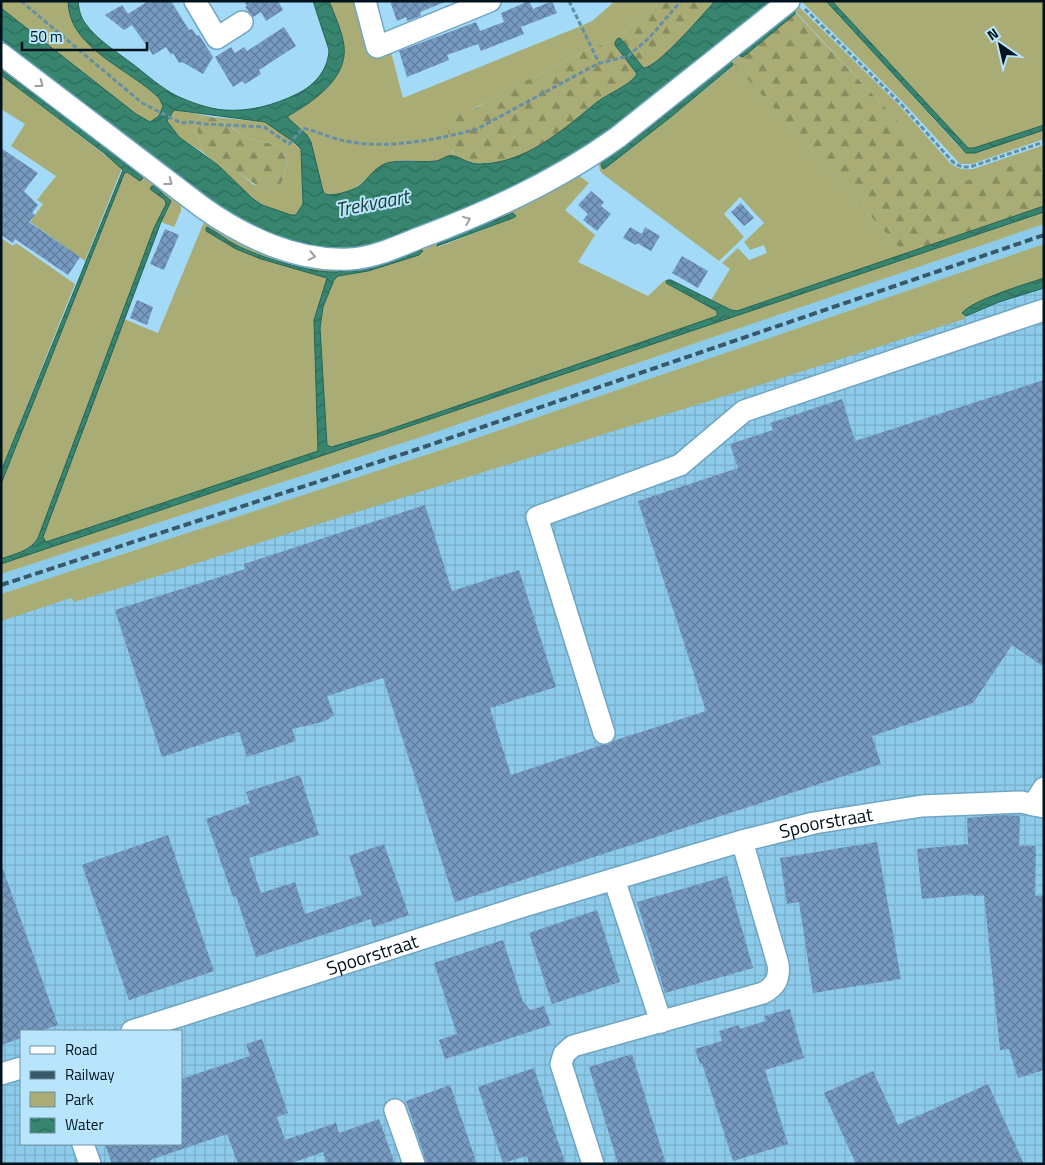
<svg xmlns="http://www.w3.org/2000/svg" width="1045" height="1165" viewBox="0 0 1045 1165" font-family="'Titillium Web',sans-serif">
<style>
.built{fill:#8dcbeb}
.industrial{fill:url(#industrial-grid);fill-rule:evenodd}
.green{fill:#a9ad75;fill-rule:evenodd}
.forest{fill:url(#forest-firs)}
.water{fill:url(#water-waves);stroke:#266255;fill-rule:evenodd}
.building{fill:url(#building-cross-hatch)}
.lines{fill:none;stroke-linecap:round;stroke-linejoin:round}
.minor-casing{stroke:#71a6c2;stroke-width:24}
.path{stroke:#658fa5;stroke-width:3;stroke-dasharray:5 2.5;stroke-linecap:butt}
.minor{stroke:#fff;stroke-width:21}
.rail{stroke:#385767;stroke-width:4;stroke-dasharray:8 4;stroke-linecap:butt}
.oneway{stroke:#99a0a4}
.labels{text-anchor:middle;stroke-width:4;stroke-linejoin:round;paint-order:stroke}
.street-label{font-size:19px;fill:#00121c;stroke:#b9e5fc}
.water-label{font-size:20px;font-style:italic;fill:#193d32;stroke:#b9e5fc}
</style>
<defs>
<pattern id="industrial-grid" width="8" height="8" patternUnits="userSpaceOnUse" patternTransform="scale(1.25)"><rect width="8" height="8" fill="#8dcbeb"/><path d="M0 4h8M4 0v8" fill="none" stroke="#78adc9"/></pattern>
<pattern id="forest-firs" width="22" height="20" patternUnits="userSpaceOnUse" patternTransform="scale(1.25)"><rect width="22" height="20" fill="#a9ad75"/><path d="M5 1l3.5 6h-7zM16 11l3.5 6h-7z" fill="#878b5f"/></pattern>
<pattern id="water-waves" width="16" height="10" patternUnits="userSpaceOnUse" patternTransform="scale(1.25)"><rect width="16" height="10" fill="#37856e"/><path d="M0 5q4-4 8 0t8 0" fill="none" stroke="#2c6b5a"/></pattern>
<pattern id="building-cross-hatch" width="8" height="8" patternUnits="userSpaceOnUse" patternTransform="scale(1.25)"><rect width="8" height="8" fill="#779ac1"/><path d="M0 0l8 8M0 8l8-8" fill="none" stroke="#5f7c9c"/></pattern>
</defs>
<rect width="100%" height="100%" fill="#a2daf7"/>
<path class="built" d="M1044,224v20l-582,199 -461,151v-20l426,-139z"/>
<path class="industrial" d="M1044,264v900h-1043v-560zM21,1031h160v113h-160z"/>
<path class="green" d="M1,1h67c0,47 62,68 91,97l4,8 -4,10 -9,6 -14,-8 -135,-106z
M329,1h30l31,47 13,50 178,-72 11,-5 23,-20h47l-28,24 -26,17 -22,8 -119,62 -15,39 2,5c-7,-1 -11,4 -18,5 -17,2 -39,-5 -54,5 -9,5 -15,14 -24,20 -7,5 -25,11 -33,8l-2,-3 -12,-49 -4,-7 -19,-17v-2c23,-13 60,-39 56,-70 -2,-15 -9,-30 -15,-45z
M801,1h25l136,149 13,3 69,-23v9l-72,25h-12l-58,-63z
M832,1h212v124l-70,24h-6z
M795,3l103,101 52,59c8,6 13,7 23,6l71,-24v10l-87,30 -162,-174 -55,45 3,1 -8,7 170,190 -168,57 -6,-1 -20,-10 19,-31 -8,-6 16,-15 11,12 18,-7 -3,-8 -14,5 -6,-8 20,-19 -24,-26 -16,17 20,23 -25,24 -115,-86 -4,-4 -2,-13zM727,64l5,3 -60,49 -68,53 -3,-6 46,-33z
M1,61l180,143v7l-7,16 -13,-5 10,-21 -21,-12 15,11 1,4 -12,24 -116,310c-7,13 -24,16 -37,21v-75l123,-310 3,-3 16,7 -52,-41 -90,-67z
M1,75l121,93 -37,93 -55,-39 13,-18 -6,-4 19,-24 -45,-30 14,-22 -24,-15z
M173,110l30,5 -6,6 1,15 4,16 -23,-15 -12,-16z
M211,117l54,5 13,8 23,19 2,55 -7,11c-29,3 -60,-32 -78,-50l24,10 12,10 25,2c7,-12 14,-34 -3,-42 -9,-3 -18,-3 -27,-7 -13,-7 -24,-16 -38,-21z
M578,175l11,8 -24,27 30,25 -17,27 70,34 17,-16h2v4l50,27v5l-338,117 -50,14 -2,-2 -7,-117 3,-21 11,-27 4,-4 30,-5 54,-18c-29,6 -57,17 -86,19 -11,0 -21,-2 -31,-5 -33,-7 -68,-17 -95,-39l-4,3 30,18 25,10 66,19 -13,42 6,129 -2,2 -248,84 -24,7 -3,-4 81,-219 34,14 46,-111 2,-2 127,43zM513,213v5l-75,29v-4z
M1044,212v12l-617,211 -426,139v-10z
M1,238l12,8 3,-3 59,41 -74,187z
M1044,244v34l-74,29 -8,6 4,3 -2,3c-208,68 -417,133 -626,199 -88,27 -175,57 -264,84l-3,-4 -70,23v-27l461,-151z"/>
<path class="forest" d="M662,1h53c-12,13 -57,66 -71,67l-3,-3 -20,-26 -6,6 22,29c-5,10 -28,19 -38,26 -6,5 -11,11 -17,16 -35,26 -83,64 -128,40l-7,-30 3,-8 26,-10 27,-16 37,-18 46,-24 22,-8 26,-17z
M795,12l162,172 87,-29v51l-139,48 -171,-190z
M203,115c18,3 30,15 46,23 8,4 18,4 27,7 17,8 10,30 3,42l-7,3h-9l-21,-15 -24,-10 -16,-13 -4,-16 -1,-15z"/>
<path class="water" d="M68,1h10c1,8 2,15 7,22 12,17 32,29 49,42 13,10 27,23 43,31 13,6 32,13 47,14 26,2 50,-5 73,-16 18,-9 31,-24 32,-44l-16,-49h16c6,15 13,30 15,45 4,32 -31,56 -56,70v2l19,17 4,7 12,49 2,3c8,3 25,-3 33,-7 10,-7 16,-20 29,-24 16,-4 33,0 49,-2 6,-1 11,-7 18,-5 8,2 15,8 25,8 46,0 84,-34 118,-62 10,-8 34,-17 40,-28l-3,-4 -19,-25v-3l3,-4 3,1 20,26 3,3c14,-1 59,-54 71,-67h57l-168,136 -88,53 -129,51 -24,6 -20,2 -37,-4 -45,-14 -37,-20 -223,-172v-31l135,106 14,8 9,-6 4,-10 -4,-8c-29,-29 -91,-50 -91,-97zM174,110l91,12 30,21 6,6 2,55 -7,11h-5l-29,-10 -10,-7 -34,-33 -39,-28 -12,-16z
M826,1h6l136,147h6l70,-23v5l-69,23h-9z
M792,11h3v3l-52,43 -3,-1 -1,-1 3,-3z
M730,62l3,2 -1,2 -60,50 -68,53 -2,-1 -1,-5 46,-33z
M1,70l90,67 52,41 -3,3 -13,-9 -3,2 -123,310v-13l5,-12 117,-289 -19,-17 -103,-78z
M152,186h2l17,15 -10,21 -118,315 3,5 272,-91 -4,-131 13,-42 -66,-19 -25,-10 -30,-18v-3l1,-1c10,5 19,13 29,18 23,12 75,28 100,27 29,-2 58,-13 85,-22l2,1 -4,4 -51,16 -30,5 -4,4 -11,27 -3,21 7,117 4,2 48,-14 338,-117v-5l-51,-28 1,-3h4l60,30 6,1 307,-105v6l-1043,352v-5c13,-5 30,-8 37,-21l116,-310 12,-24 -1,-4 -15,-11z
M513,213l3,3 -3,2 -76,28 1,-3z
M1044,278v10l-45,14 -33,14 -4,-3c10,-13 64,-29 82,-35z"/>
<path class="building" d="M148,1h23l18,29 3,-1 5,7 2,-1 14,22 -10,17 -21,-12 -3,1 -6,-10 -2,2 -5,-8 -13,8 -21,-30 -8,5 -19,-15 17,-10 6,9z
M244,1h34l5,9 -17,11 -5,-9 -8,5 -8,-10 2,-1z
M390,1h54l1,1 -25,10 1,4 -14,5 -1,-4 -9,4z
M529,1l4,8 19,-8 5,12 -36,14 3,7 -43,17 -3,-7 -31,11 2,5 -42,17 -8,-26 77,-29 4,9 24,-9 -3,-9z
M284,27l12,19 -37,24 2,4 -16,10 -3,-3 -9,6 -18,-30 16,-10 4,6 9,-6 3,4z
M1,148l37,25 -14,18 14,14 -6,8 3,2 -6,7 51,35 -12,18 -53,-36 -2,4 -12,-8z
M591,191l13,11 -3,4 10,8 -14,17 -14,-11 5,-6 -10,-9z
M741,203l13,15 -10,8 -13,-14z
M630,227l12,7 3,-7 15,9 -9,15 -14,-8 -1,2 -13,-7z
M165,229l14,6 -15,35 -14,-6z
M682,256l26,15 -10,17 -26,-15z
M137,300l16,7 -6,18 -17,-7z
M1044,380v287l-32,-22 -39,58 -101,33 9,28 -426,138 -72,-224 -56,18 7,19 -7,5 -9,3 -26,6 4,12 -49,16 -8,-25 -77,25 -47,-147 130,-41 -1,-5 181,-59 27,86 67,-21 37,117 -66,21 21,67 91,-30h6l5,-4 93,-30 -68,-210 100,-33 -8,-24 43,-14 -3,-7 72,-24 13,42z
M300,775l19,60 -70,23 12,35 34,-11 10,32 57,-19 -13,-39 35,-12 25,71 -36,12 -2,-8 -115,38 -20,-61 -3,1 -27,-78 44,-16 -4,-11z
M999,815l21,1 -1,30h17l-1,50h9v174l-26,8 -9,-29 -9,1 -16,-155 -11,1v-2l-51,5 -5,-50 51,-5 -1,-26z
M168,835l46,136 -85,29 -47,-135z
M877,842l24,137 -88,14 -14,-91 -12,2 -7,-46z
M1,869h2l55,156 -17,6h-20v7l-20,7z
M727,876l26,92 -88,25 -28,-91z
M597,910l23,72 -68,22 -23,-71z
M503,940l20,62 7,8 14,-4 7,19 -106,34 -6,-19 18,-6 -23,-71z
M790,1009l14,49 -39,12 23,74 -55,17 -31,-98 -2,1 -5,-15 27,-8 -3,-10 20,-6 1,4 26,-8 -2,-5z
M262,1039l26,74 -11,4 8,23 51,-17 3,10 40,-14 16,45h-68l-4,-12 -34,12h-51l-11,-30 -77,26 1,4h-39l-7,-20h76v-65l69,-23 -4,-12z
M632,1054l34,110h-48l-29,-97z
M534,1068l25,77 7,19h-37l-2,-8 -24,7 -25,-76z
M873,1071l25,54 90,-41 36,80h-168l-32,-71z
M450,1085l9,26 18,53h-50l-21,-63z"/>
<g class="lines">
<defs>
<g id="minor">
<path d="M195,1l22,37 25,-16"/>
<path d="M365,1l12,46 113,-46"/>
<path d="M1,54l201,153c42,30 95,55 148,52 23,-1 47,-12 69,-21 71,-26 138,-57 199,-101l171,-136"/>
<path d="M604,733l-67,-216 143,-52 64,-54 300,-101"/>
<path d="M1033,805l11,-17"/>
<path d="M614,879l47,143"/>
<path id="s1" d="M132,1031l395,-126 215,-64 72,-18 108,-17 99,-4 23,5"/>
<path d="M1,1074l20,-6"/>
<path d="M395,1110l19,54"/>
<path d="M83,1144l7,20"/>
<path d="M593,1164l-32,-100 3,-10 9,-8 190,-53c13,-7 17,-15 15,-29l-36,-123"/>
</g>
</defs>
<use href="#minor" class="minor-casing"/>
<path class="path" d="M21,1l121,102 39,20 11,-1 12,2 60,3 25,17 14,-16c16,4 32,12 48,14 38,7 90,-3 126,-13l120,-65 31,-8 21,-18 32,-37
M569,1l30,62
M805,9l95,94 52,58c7,6 11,7 21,5l71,-24"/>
<use href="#minor" class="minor"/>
<path class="rail" d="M1,585l414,-135 629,-215"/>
</g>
<defs><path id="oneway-chevron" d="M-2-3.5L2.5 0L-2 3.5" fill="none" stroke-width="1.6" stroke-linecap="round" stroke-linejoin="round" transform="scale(1.25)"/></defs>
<g class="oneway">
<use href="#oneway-chevron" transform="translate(40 84) rotate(37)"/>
<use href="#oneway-chevron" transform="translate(169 182) rotate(37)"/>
<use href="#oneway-chevron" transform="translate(467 220) rotate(-22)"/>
<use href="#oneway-chevron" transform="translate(312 256) rotate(11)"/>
</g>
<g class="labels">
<g class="street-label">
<text dy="7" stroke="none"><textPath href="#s1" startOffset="725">Spoorstraat</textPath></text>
<text dy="7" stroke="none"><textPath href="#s1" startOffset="252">Spoorstraat</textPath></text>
</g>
<g class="water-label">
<text transform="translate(372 203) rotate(-11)" y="7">Trekvaart</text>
</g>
</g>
<rect width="1045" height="1165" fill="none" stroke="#00121c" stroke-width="5"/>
<rect x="20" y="1030" width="162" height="115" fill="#b9e5fc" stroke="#6f91a2"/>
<rect x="30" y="1046" width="25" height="8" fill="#ffffff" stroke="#6f91a2"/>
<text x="65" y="1055" font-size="15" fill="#00121c">Road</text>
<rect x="30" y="1071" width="25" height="8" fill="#385767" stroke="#6f91a2"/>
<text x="65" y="1080" font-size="15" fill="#00121c">Railway</text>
<rect x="30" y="1092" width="25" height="15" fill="#a9ad75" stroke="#6f91a2"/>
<text x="65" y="1105" font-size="15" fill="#00121c">Park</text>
<rect x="30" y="1118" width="25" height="15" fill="url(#water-waves)" stroke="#6f91a2"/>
<text x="65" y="1130" font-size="15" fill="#00121c">Water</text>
<g transform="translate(1000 45) rotate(326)" stroke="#b9e5fc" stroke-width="4" paint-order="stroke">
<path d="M0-4L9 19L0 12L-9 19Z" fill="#00121c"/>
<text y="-8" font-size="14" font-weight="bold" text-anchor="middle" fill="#00121c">N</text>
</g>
<path d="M22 42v8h125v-8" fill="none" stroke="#00121c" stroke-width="2.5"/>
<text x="30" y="42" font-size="15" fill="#00121c" stroke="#b9e5fc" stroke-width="4" paint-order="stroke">50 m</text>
</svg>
